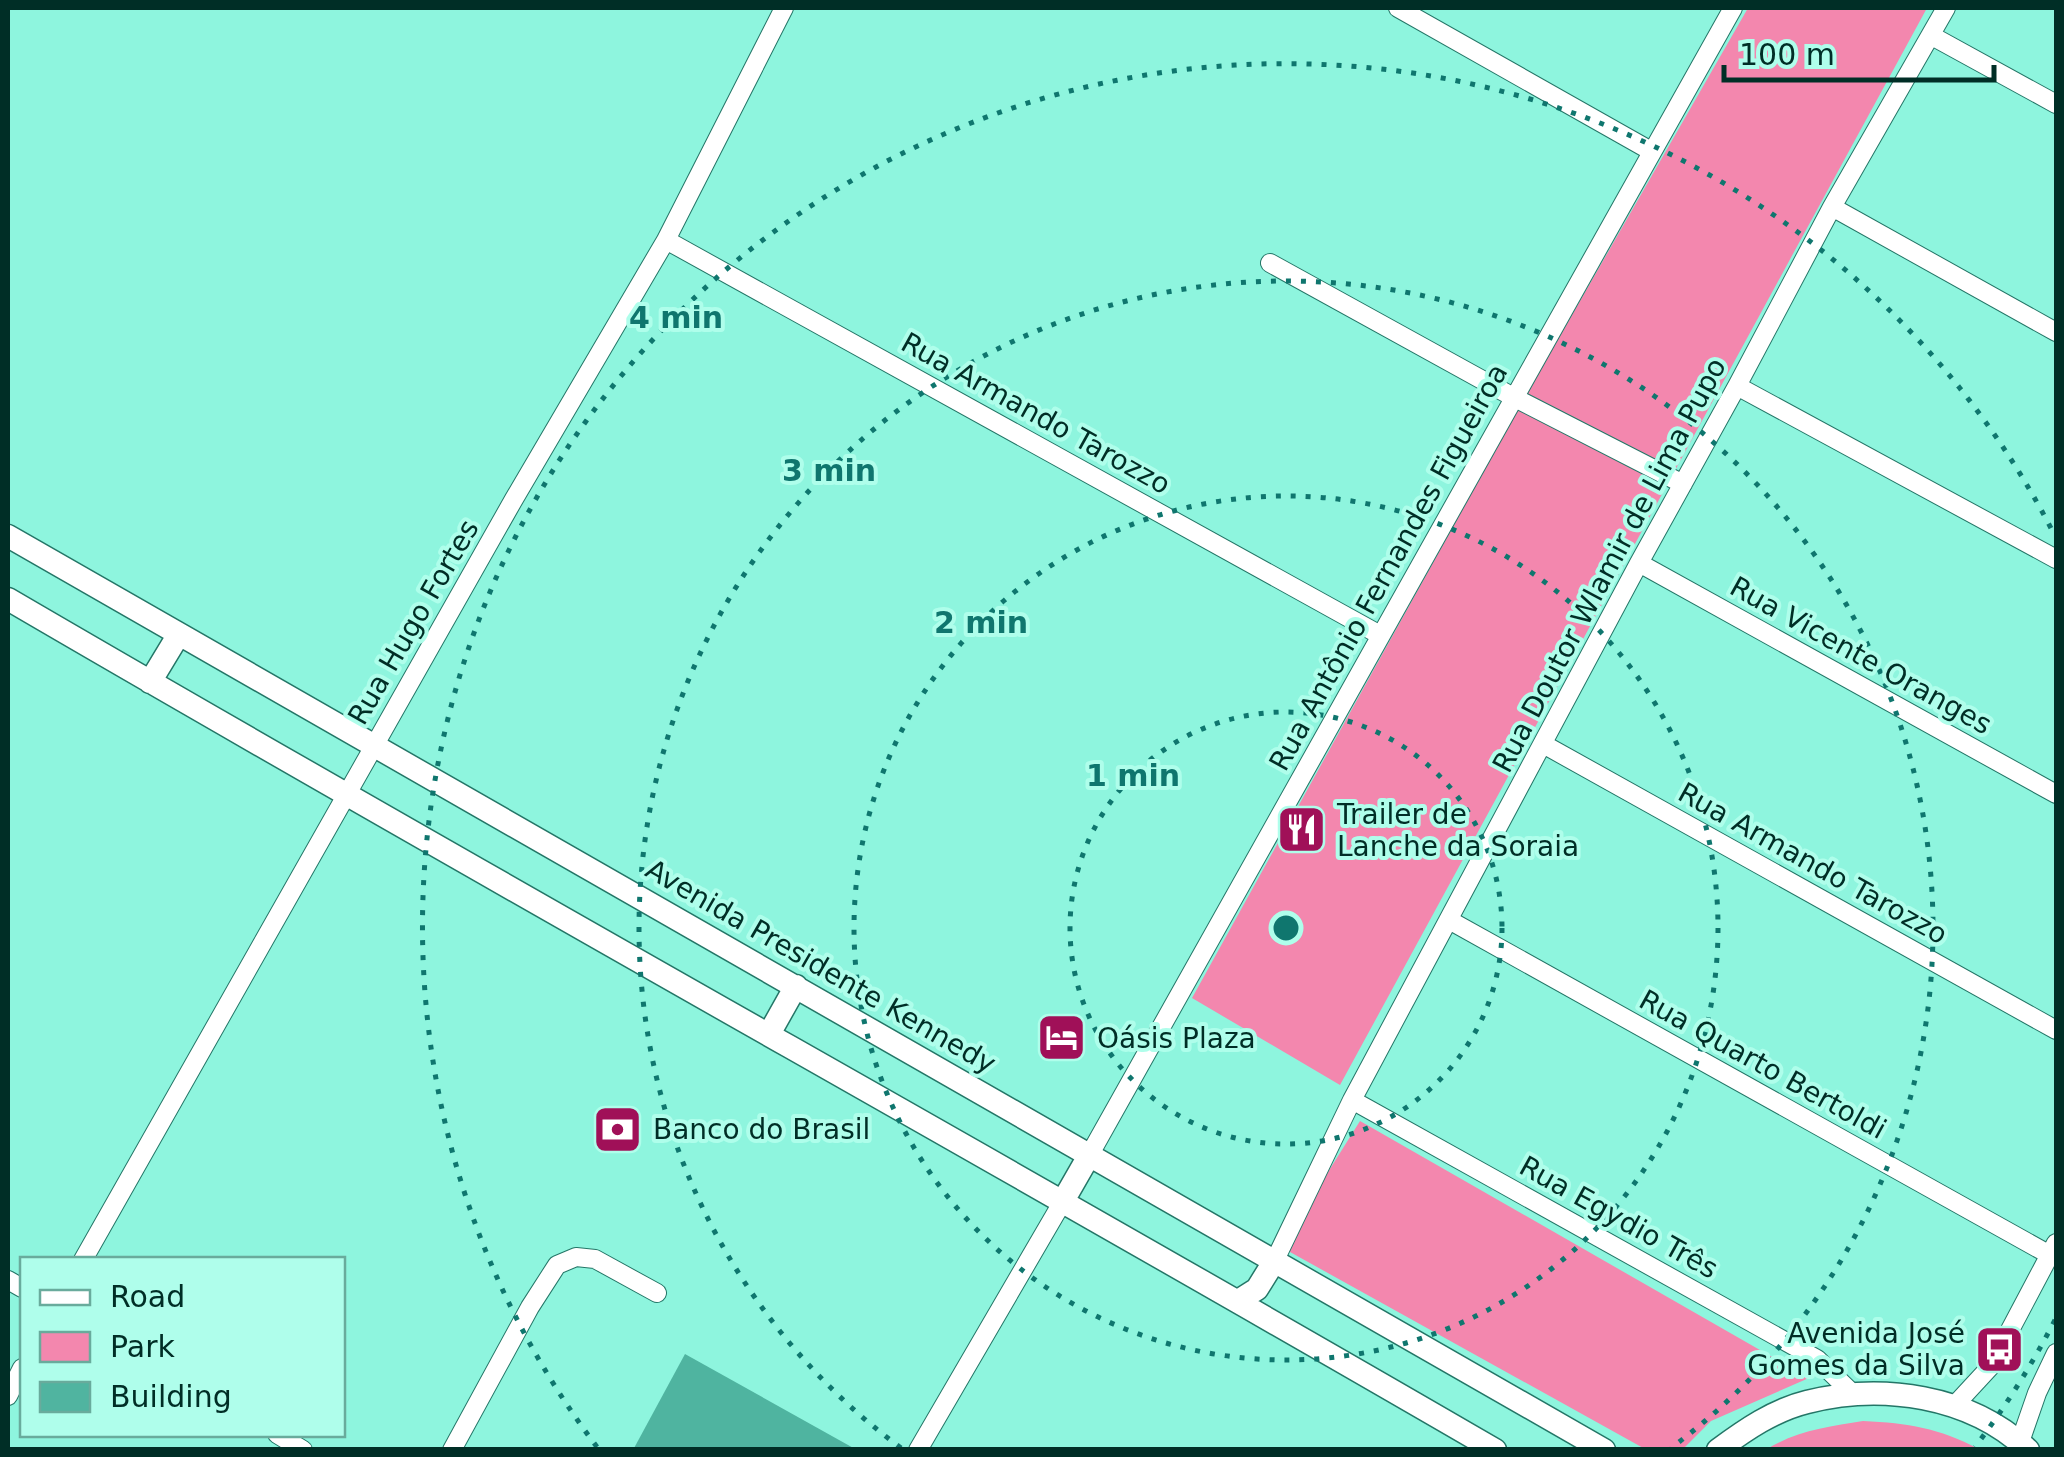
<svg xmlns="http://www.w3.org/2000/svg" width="2064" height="1457" viewBox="0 0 2064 1457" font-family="'DejaVu Sans',sans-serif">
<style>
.green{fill:#f387ae}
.building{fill:#50b4a0;filter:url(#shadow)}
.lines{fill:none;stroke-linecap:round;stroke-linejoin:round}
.minor-casing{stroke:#247667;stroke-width:20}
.major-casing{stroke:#247667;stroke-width:25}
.minor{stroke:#fff;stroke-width:18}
.major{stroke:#fff;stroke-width:22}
.ring{fill:none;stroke:#0f766e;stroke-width:5;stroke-dasharray:5 10}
.labels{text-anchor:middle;stroke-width:8;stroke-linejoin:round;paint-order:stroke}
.street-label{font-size:28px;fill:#002e26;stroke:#affeeb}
.poi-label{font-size:28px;fill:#002e26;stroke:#affeeb;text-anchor:start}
.centre{fill:#0f766e;stroke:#affeeb;stroke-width:5}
.ring-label{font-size:30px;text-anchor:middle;font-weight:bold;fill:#0f766e;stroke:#affeeb;stroke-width:8;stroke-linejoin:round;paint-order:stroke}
</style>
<defs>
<filter id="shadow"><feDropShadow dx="8" dy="8" stdDeviation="0" flood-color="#0004"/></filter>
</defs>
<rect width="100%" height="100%" fill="#8ef5de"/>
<path class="green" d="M1748,8h179l-587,1077 -148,-87 330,-596z
M1360,1121l449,257 -98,43 -28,28h-38l-364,-202z
M1863,1421c46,2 75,7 116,28h-212c29,-18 63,-23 96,-28z"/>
<path class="building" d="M685,1354l172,96h-224z"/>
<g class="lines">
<defs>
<path id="minor" d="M1398,8l253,143
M1932,36l124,68
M1832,207l224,125
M666,240l714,395
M1270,263l245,135 168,86
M1737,386l319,173
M1639,563l417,231
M1543,744l513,286
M1449,920l601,335
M1352,1100l465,259 35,34
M1090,1154l643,-1146
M83,1260l431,-761 152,-259 118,-232
M1275,1260l77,-160 287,-537 98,-177 95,-179 114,-199
M8,1280l14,8
M8,1396l14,-28
M1954,1406l37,-40 65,-123
M277,1434l26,16
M2020,1442l17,-49 19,-40
M452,1450l78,-143 27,-42 19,-8 19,2 62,34
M918,1450l145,-249"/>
<path id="major" d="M8,536l1596,914
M8,599c493,288 993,564 1487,851
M150,682l29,-48
M769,1034l27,-48
M1063,1201l27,-47
M1238,1301l19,-12 18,-29
M1718,1450c27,-20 56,-40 89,-48 74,-19 163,-7 221,48"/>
</defs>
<use href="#minor" class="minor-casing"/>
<use href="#major" class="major-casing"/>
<use href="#minor" class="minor"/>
<use href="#major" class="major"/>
</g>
<g class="ring">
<circle cx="1286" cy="928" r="216"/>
<circle cx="1286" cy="928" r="432"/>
<path d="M901 1448A647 647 0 1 1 1671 1448"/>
<path d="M2055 1320A863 863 0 0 1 1975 1447M597 1447A863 863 0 1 1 2055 536"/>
</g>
<defs>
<symbol id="restaurant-square" viewBox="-11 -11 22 22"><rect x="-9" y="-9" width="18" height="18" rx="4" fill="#a01058" stroke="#affeeb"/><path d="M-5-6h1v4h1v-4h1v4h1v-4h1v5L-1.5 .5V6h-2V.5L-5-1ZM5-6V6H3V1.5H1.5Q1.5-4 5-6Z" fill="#fff"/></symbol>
<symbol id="hotel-square" viewBox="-11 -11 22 22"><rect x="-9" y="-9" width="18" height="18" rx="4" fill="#a01058" stroke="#affeeb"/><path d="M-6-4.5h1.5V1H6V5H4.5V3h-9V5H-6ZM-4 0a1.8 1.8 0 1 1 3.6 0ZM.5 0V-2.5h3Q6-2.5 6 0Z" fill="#fff"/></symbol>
<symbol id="bank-square" viewBox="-11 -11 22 22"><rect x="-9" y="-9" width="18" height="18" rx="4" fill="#a01058" stroke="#affeeb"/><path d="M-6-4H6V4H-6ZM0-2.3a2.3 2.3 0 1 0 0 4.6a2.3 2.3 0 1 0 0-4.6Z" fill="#fff"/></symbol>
<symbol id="bus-square" viewBox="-11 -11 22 22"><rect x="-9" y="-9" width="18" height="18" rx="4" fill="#a01058" stroke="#affeeb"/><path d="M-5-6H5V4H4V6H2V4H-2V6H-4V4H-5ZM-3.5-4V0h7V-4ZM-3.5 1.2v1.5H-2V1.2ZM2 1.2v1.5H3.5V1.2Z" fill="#fff"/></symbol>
</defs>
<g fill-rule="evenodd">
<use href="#restaurant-square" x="1274" y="802" width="55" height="55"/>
<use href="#hotel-square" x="1034" y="1010" width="55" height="55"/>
<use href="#bank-square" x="590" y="1102" width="55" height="55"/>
<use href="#bus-square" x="1972" y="1322" width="55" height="55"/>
</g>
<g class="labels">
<g class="street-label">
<text transform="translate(1036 413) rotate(29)" y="10">Rua Armando Tarozzo</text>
<text transform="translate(1609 565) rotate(-62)" y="10">Rua Doutor Wlamir de Lima Pupo</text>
<text transform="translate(1388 567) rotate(-61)" y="10">Rua Antônio Fernandes Figueiroa</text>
<text transform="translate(413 622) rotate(-60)" y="10">Rua Hugo Fortes</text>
<text transform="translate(1861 655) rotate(29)" y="10">Rua Vicente Oranges</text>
<text transform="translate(1813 863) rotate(29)" y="10">Rua Armando Tarozzo</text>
<text transform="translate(821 966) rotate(30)" y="10">Avenida Presidente Kennedy</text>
<text transform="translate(1763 1064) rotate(29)" y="10">Rua Quarto Bertoldi</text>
<text transform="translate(1619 1217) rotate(29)" y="10">Rua Egydio Três</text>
</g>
<g class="poi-label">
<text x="1337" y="824">Trailer de<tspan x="1337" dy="32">Lanche da Soraia</tspan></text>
<text x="1097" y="1048">Oásis Plaza</text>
<text x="653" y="1139">Banco do Brasil</text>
<text x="1965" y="1343" text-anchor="end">Avenida José<tspan x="1965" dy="32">Gomes da Silva</tspan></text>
</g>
</g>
<circle cx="1286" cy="928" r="15" class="centre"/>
<g class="ring-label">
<text x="676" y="328">4 min</text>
<text x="829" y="481">3 min</text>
<text x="981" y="633">2 min</text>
<text x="1133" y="786">1 min</text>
</g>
<rect width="2064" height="1457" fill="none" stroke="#002e26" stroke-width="20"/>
<rect x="20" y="1257" width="325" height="180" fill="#affeeb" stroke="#69ab9c" stroke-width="2.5"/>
<rect x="40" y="1290" width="50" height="15" fill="#ffffff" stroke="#69ab9c" stroke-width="2.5"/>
<text x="110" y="1307" font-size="30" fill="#002e26">Road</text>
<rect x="40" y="1332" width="50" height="30" fill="#f387ae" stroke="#69ab9c" stroke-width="2.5"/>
<text x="110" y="1357" font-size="30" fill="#002e26">Park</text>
<rect x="40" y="1382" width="50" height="30" fill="#50b4a0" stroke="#69ab9c" stroke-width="2.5"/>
<text x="110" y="1407" font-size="30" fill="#002e26">Building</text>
<path d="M1724 65v15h270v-15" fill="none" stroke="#002e26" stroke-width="5"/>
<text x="1739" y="65" font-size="30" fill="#002e26" stroke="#affeeb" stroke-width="8" paint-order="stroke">100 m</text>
</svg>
